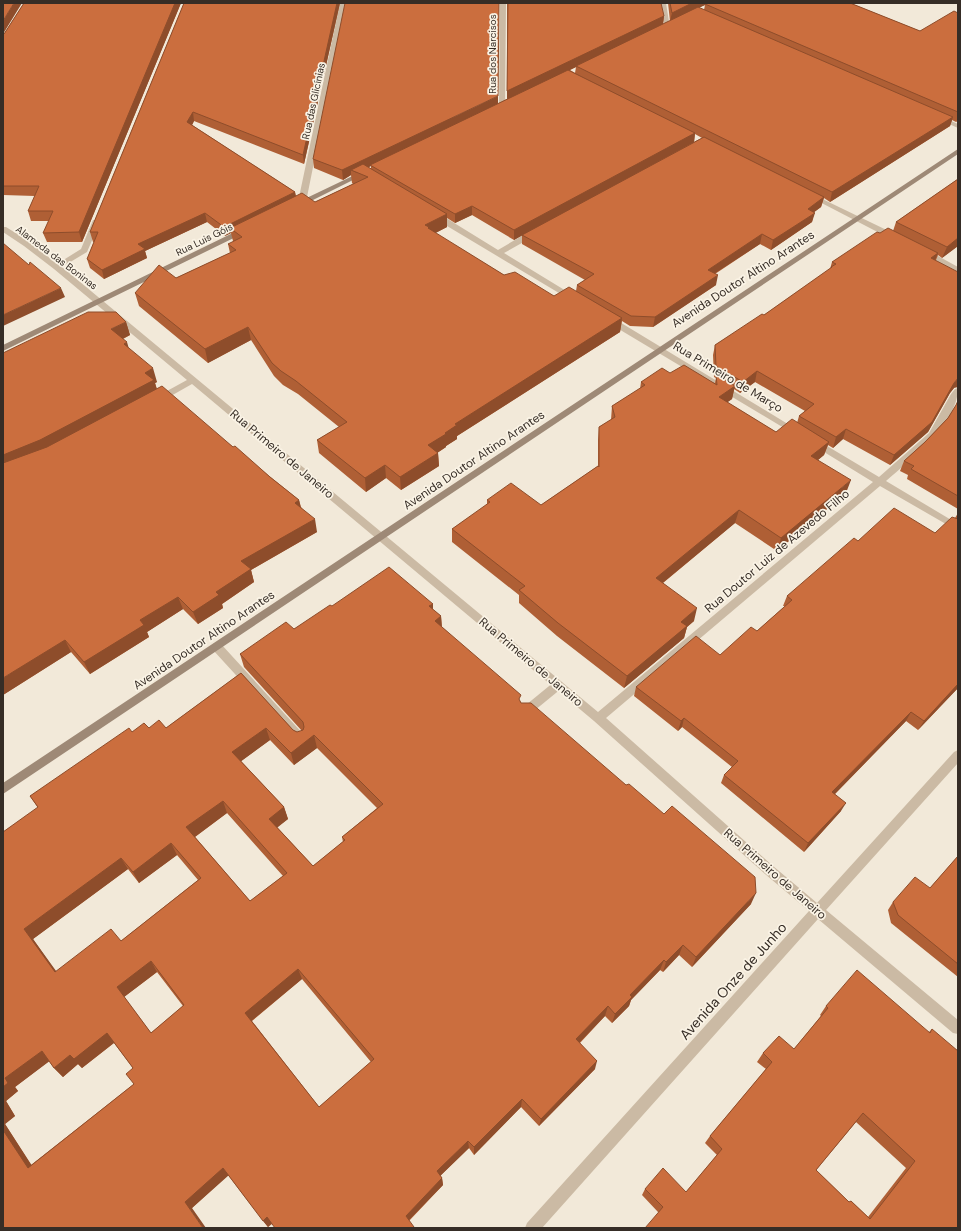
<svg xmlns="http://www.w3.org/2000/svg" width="961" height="1231" viewBox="0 0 961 1231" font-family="'DM Sans',sans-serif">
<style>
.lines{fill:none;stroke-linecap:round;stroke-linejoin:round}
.lane{fill:#cbbaa4;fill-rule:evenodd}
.street{fill:#cbbaa4;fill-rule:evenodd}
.secondary{fill:#9e8976;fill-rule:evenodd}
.wall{fill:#af5f35;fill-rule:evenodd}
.shaded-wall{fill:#8e4d2b}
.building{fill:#cb6e3e;stroke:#8e4d2b;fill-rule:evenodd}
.labels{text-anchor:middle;stroke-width:3.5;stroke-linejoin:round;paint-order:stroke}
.far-street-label{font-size:10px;fill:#362d26;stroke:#faf3e5}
.street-label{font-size:12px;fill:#362d26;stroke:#faf3e5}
.near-street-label{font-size:14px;fill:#362d26;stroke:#faf3e5}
</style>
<rect width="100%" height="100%" fill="#f2e9d9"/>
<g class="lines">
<path class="lane" d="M558,681l4,1 1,3 -1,3 -33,27 -4,1 -4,-1 -1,-3 1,-3 33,-27z"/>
<path class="street" d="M340,3h6l-40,199 -4,2 -4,-2z
M500,3h6l-1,103 -3,2 -3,-2z
M660,3h6l4,25 -5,-1z
M940,116l18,8v4l-20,-9 -1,-1z
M812,194l87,42 1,2 -4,2h-3l-83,-43v-2z
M432,213h6l60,37 32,-19h6v4l-32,18 72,44 -1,2h-6l-137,-82z
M93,220h3l4,2 -13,30 -25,15 536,445 275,-230 -62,-38 -1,-2 1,-2h6l62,37 50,-44 22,-39 4,-5 3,-1c0,36 -47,71 -72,93l72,43v7l-78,-45 -274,232 167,148 44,37 137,-151 4,-2v13l-132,147 132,110v14l-5,-1 -135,-114 -276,309h-17l2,-5 282,-312 -44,-37 -171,-153 -402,-337 -30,17h-6l-1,-2 1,-2 31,-17 -133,-111 -30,-23 -21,-14v-5h3l24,15 27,22 24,-15z
M921,250h6l31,17v5l-37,-18z
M607,318h6l188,114 -4,3 -3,-1 -187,-112z
M217,643l4,1 84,92 1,3 -1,3 -4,2 -4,-2 -84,-92 -1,-3 1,-3z"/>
<path class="secondary" d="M958,149v5l-955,640v-11z
M363,171l3,2 -1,1 -64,32h-6l-1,-2z
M241,229h6l1,2 -245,120v-6z"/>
</g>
<path class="wall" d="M24,3h157l-99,239h-35l-4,-9 6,-12h-18l-3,-10 7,-15 -32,-1v-160l1,-1z
M184,3h156l-36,161 -110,-43 -2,4 103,67 1,5 19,5 38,-18 -1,-1 -1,-8 -8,5 -29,-12 -1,-9 185,-55 9,-5v-96l157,13 -1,8 7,-3 -2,-18h182l70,28 38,-18v108l-2,1 -4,-2 -2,6 -120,76 -6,-4 -3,9 -7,5 -2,10 -41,28 -11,-6 -45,30 1,11 -63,42 -23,-1 -8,-5 -2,11 -163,104v3l-11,7v1l-9,6h1l1,13 -38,24 -15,-12 -20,14 -47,-39 -2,-13 22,-13 -41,-33 -15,-9 -9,-9 -23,-36 -43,23 -69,-57 -4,-13 41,-15 54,-25 -2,-9 5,-2v-1l-2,-8 -6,3 -18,-14 -62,29 2,7 -43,21 -14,-11 -3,-9 7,-17h-1l-3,-10zM705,5l-1,5 -6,-2zM576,67l-1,6 -5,-3zM695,134l7,4 -8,4zM371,166v3l-3,-2zM472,215l42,25 8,-5v9l63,36 -8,5 -1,6 -22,5 -50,-21 -69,-42 12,-6v-9l8,5z
M958,179v67l-16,12 -4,-3 -2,5 18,128 -4,5 -22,39 -38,33 -47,-26 -10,9 -5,-3 -4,10 -6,5 28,33 -69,58 -42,-28 -72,60 31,38 -7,6 -3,11 -60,50 -67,-52 -38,-33v-8l-67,-53v-13l35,-24v-5l54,5 57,-39v-26l1,-13 12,-7 1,-14 28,-17 1,-7 29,-9 45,10 1,-5 -2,-1 -1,-22 2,-10 49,-30 66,-46 2,-7 48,-29 13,-2 3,-9zM755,382l50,29 -6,5 -2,7 -21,9 -49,-30 5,-3 2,-10 6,4z
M126,322l4,13 -7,4 5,9 29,34 -2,1 2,6 76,58 66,53 2,7 16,25 -66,38 3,12 -32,22 1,4 -25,16 -15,-15 -36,23 2,5 -59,37 -19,-22 -68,43z
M958,393v116l-51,-30 1,-4 -8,-4 4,-10 21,-19 23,-24 8,-12 1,-4z
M958,513v175l-40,42 -12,-9 -71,73 6,17 -37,41 -83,-69 3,-8 8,-8 -50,-40 -4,4 -44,-35 2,-9 84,-32 37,-24 28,-25h-2l4,-10 71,-55 77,-8 20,-15z
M433,604v6l8,6 1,11 78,74 1,2 230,201 -59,63 -13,-12 -16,17 -3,-2 -29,30 -2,6 -17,17 -7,-7 -25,27 15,26 -56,57 -18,-19 -47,48 -5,-7 -29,28 2,2 1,7 -34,36 -137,3 -4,3 -40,-52 -36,33 -189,20v-396l35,-24 -8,-12 102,-64 17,-4h17l75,-55 52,57 4,2 5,-1 -58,-64 -4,-13 54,-25 38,-23zM270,740l24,25 23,-17 60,60 -35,29 1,5 -30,24 -36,-39 11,-8 -4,-12 -43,-46zM227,813l56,63 -33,25 -55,-64zM177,855l21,25 -77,61 -65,31 -23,-33 95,-70 11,14zM157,972l26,34 -32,27 -27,-36zM302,979l69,83 -52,45 -67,-86zM114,1043l19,25 1,16 -103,81 -26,-41 10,-8 -9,-15 12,-10 -3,-4 34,-26 5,7 9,9 15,-13 4,4z
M958,856v121l-67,-54 -3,-13 5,-8 37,-14z
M826,1006l103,26 3,-3 26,199 -300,-16 -16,-17 3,-6 41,3 31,-37 -12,-12 5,-7 56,-67 -9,-7 6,-9 31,-4 27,-33 -1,-1zM856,1122l50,46 -38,49 -17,-16 -2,1 -33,-32z"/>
<path class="shaded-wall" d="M14,3h8l-19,31v-13z
M175,3h6l-99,239 -3,-10z
M337,3h3l-36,161 -1,-9z
M692,3h17l-4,1v1l-35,16 2,-8z
M664,16l-1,9 -87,41v1l-69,33v-9z
M498,96v9l-128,60 1,1 -14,7 -6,-3v5l-8,5 -1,-10z
M193,112l1,9 -5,10 -2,-9z
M953,117l-3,9 -120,76 2,-10z
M695,133l-1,9 -180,98v-10z
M295,192l2,10 -67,26 1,5 -6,3 -1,-9z
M824,197l-3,10 -16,12 3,-10z
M472,206v9l-17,8v-9z
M205,213l2,9 -62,29 2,7 -43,21 -2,-9 36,-26z
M815,213l-3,9 -41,28 2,-10z
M447,214v13l-17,9 -5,-11z
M762,234l-2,10 -54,35 2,-9z
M958,238v8l-16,12 5,-11z
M938,253l-4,10 -3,-5z
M718,275l-2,10 -63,42 2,-10z
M61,288l4,9 -62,29v-11z
M622,318l-2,14 -163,104v3l-11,7v1l-18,12v-14l17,-12 10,-9z
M126,322l4,13 -14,7 -5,-13z
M248,327l3,13 -43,23 -3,-14z
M127,342l4,14 -7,-12z
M153,368l4,14 -2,1 3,11 -155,76v-15z
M757,371l-2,11 -15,11 3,-11z
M958,378v9l-4,1 -4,5 -22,39 -38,33 4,-10z
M735,386l-3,13 -15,11 2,-13z
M846,429l-3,10 -10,9 3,-11z
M829,442l-5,13 -17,14 4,-13z
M438,453l1,13 -38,24 -1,-13z
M385,465l1,13 -20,14 -1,-14z
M851,480l-5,13 -69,58 4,-13z
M299,500l3,13 -7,-10z
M739,510l-4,13 -81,67 2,-12z
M315,519l2,13 -66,38 3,12 -32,22 1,4 -25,16 -5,-12 23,-20 25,-31z
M178,597l5,12 -36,23 2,5 -59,37 -6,-12 56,-42z
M433,604v14l-4,-12z
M697,608l-3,13 -7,6 -3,11 -60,50 3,-12 54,-54z
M441,616l1,14 -7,-9z
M65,640l6,12 -68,43v-17z
M958,684v4l-40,42 6,-9z
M911,712l-5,9 -78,80 4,-9z
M684,718l-2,9 -4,4 3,-10z
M266,728l4,12 -34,25 -4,-13z
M314,735l3,13 -23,17 -3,-12z
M223,801l4,12 -35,26 -6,-12z
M846,803l-5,8 -37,41 4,-9z
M284,807l4,12 -15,12 -4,-12z
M171,843l6,12 -38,28 -6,-11z
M121,858l7,11 -95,70 31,43 -9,-10 -31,-43z
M756,893l-5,11 -59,63 4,-10z
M683,945l-4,10 -16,17 3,-10z
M664,960l-4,10 -29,30 -2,6 -17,17 3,-9 15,-19z
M151,961l6,11 -33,25 -7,-10z
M298,969l4,10 -52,43 -5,-9z
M608,1006l-3,10 -31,32 2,-9z
M107,1033l8,9 -33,26 -4,-4 -15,13 -9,-9 16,-13z
M42,1051l9,9 -36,27 3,4 -12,10 9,15 -10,8 33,51 -10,-7 -25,-38v-43l2,-9z
M597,1061l-2,8 -56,57 2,-7z
M522,1099l-1,8 -47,48v-8z
M468,1141l1,7 -31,30 -1,-7z
M223,1168l6,7 -37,33 14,20h-3l-18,-26z
M442,1178l1,7 -36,37 -1,-6z
M267,1217l5,6 -4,4 -5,-6z"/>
<path class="building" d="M3,3h11l-11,18z
M24,3h151l-96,229 -36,1 10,-22h-25l11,-25h-36v-151l1,-1z
M184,3h153l-34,152 -110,-43 -6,10 108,70 -71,35 -19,-14 -67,31 7,5 -43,21 -15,-11 11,-27h-8z
M345,3h154l-1,93 -156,74 -29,-11z
M508,3h153l3,13 -157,75z
M670,3h22l-20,10z
M707,3h143l70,28 34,-20 4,2v99l-253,-108z
M698,7l255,110 -121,75 -256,-126z
M568,70l127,63 -181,97 -42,-24 -17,8 -85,-49z
M704,137l120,60 -16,12 7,4 -42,27 -11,-6 -54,36 10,5 -63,42 -24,-1 -54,-31 17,-11 -72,-39z
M363,164l84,50 -22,11 4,2 -1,1 76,47 11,-3 39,24 15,-9 53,31 -167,106 2,1 -12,8 1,1 -18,11 10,8 -38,24 -15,-12 -20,13 -48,-38 30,-18 -51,-41 -15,-10 -9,-8 -24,-36 -43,22 -70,-56 24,-28 17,13 60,-28 -8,-6 14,-7 -12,-9 72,-35 13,9 53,-25 -17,-7z
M958,179v59l-11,9 -51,-25z
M888,228l50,25 -7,5 27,14v106l-4,5 -22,39 -38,33 -48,-26 -10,8 -37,-21 15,-12 -57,-33 -14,11 -27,-16 -1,-21 47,-31 2,1 68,-48h-1l5,-3 -4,-2 45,-30 3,1z
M3,243l26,22 1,-3 31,26 -58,27z
M88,312h28l10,10 -15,7 16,13 -3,2 29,24 -8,5 9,7 -114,60 -37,15v-102z
M684,365l33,20 -1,-10 19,11 -16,11 57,35 16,-13 37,23 -18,14 40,24 -70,58 -42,-28 -83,68 41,30 -16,14 6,4 -60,50 -69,-53 -39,-33 6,-4 -73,-57 38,-27 -3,-2 24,-17 30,22 57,-39 1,1v-40l16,-10 -3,-11 33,-21 -4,-3 21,-14 8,5z
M162,386l71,61 2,-1 35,31 29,23 -4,3 20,16 -74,42 10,8 -35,23 3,3 -26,17 -15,-15 -38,23 4,5 -60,37 -19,-22 -62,38v-215l44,-16z
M958,401v95l-47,-27 3,-3 -10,-5 21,-19 23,-24 8,-13z
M894,508l41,25 17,-16 6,2v165l-34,37 -13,-9 -79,80 14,11 -38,40 -84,-68 14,-14 -54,-43 -3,3 -45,-34 60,-51 24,19 31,-28 6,4 35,-31 -5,-4 67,-58 4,3z
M389,567l44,37 -4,2 12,10 -6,5 86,74 -2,4 2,4h10l95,82 3,-1 35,30 8,-8 83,71 1,16 -60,64 -13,-12 -17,17 -2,-2 -34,35 2,2 -17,17 -7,-8 -32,33 21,22 -56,58 -19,-20 -48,48 -6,-6 -31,30 5,7 -36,38 8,11 -2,1h-137l-8,-11 -4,4 -40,-53 -38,34 18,26h-200v-98l25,38 106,-84 -8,-10 7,-6 -26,-35 -33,26 -4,-4 -16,13 -12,-17 -37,27 3,5 -5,4v-255l35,-25 -8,-11 99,-68 3,4 12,-9 5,5 10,-8 7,8 75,-55 52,57 4,2 6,-2 1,-3 -1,-5 -63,-68 46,-32 8,7 36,-24 2,1zM266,728l25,25 23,-18 69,69 -41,33 3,3 -32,26 -44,-47 15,-12 -52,-55zM223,801l64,72 -37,28 -64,-74zM171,843l30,35 -80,63 -10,-12 -56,43 -31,-43 97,-71 12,14zM151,961l33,44 -33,28 -34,-46zM298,969l76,90 -55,48 -74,-94z
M958,856v108l-60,-49 -5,-13 22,-25 15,11z
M857,970l73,63 2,-4 26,22v177h-313l18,-21 -18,-18 18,-21 23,24 36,-43 -12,-13 62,-74 -9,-9 16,-17 15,13 34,-41 -2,-2zM863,1113l52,48 -45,58 -19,-18 -2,1 -33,-32z"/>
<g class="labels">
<g class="far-street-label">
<text transform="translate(492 54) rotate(-90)" y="4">Rua dos Narcisos</text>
<text transform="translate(313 101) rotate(-78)" y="4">Rua das Glicínias</text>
<text transform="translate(204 239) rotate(-26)" y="4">Rua Luis Góis</text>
<text transform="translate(57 257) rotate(37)" y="4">Alameda das Boninas</text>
</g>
<g class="street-label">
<text transform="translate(743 279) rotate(-33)" y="4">Avenida Doutor Altino Arantes</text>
<text transform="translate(728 377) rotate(31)" y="4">Rua Primeiro de Março</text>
<text transform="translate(282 454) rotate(40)" y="4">Rua Primeiro de Janeiro</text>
<text transform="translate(474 460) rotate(-34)" y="4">Avenida Doutor Altino Arantes</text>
<text transform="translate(777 551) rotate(-40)" y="4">Rua Doutor Luiz de Azevedo Filho</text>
<text transform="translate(204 640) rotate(-34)" y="4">Avenida Doutor Altino Arantes</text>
<text transform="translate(531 662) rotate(40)" y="4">Rua Primeiro de Janeiro</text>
<text transform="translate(775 874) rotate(41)" y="4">Rua Primeiro de Janeiro</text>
</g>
<g class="near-street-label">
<text transform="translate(733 981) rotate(-48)" y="5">Avenida Onze de Junho</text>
</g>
</g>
<rect width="961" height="1231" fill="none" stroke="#362d26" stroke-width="8"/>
</svg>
